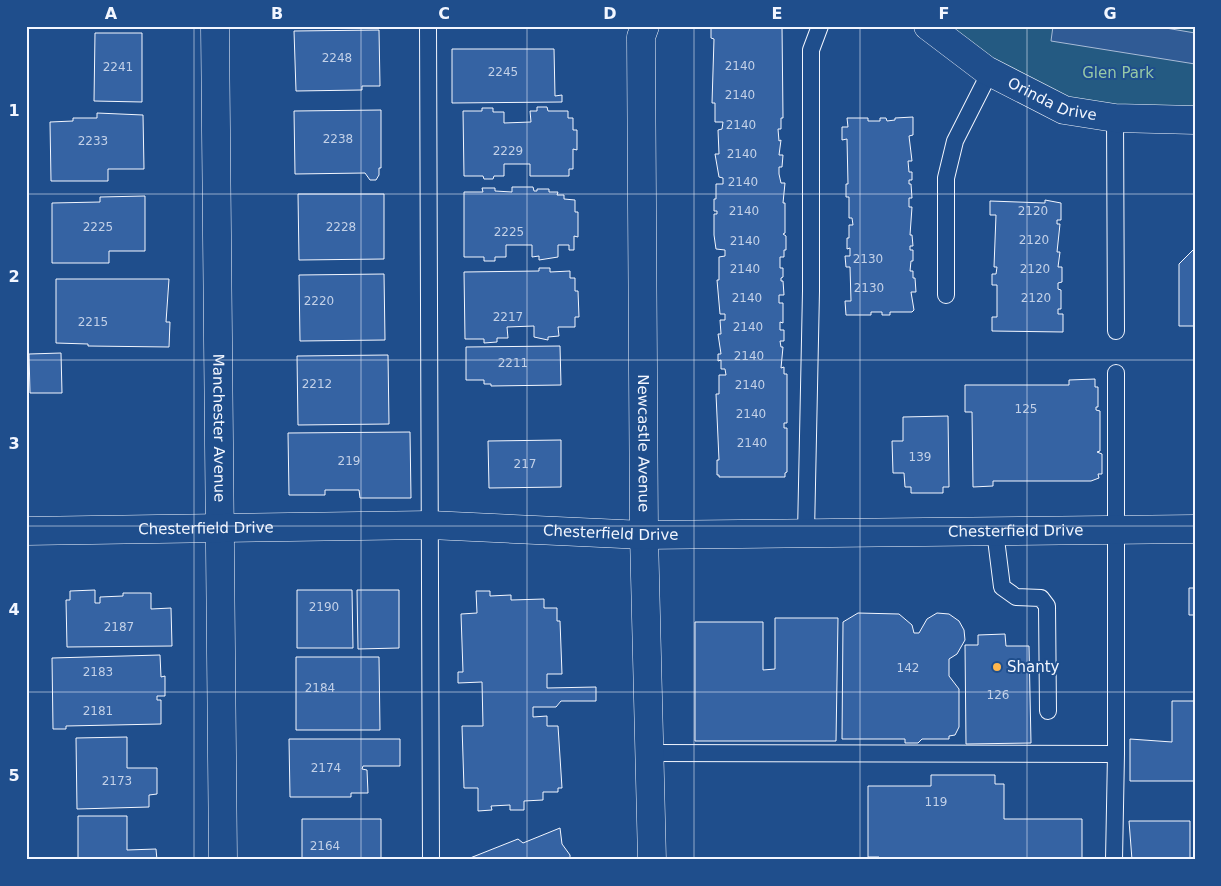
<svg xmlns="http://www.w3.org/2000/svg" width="1221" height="886" viewBox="0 0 1221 886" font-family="'DejaVu Sans',sans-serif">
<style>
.green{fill:#245a82;stroke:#a8bbd7}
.parking{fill:#305b95;stroke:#a8bbd7}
.building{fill:#3563a3;stroke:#f2f6ff}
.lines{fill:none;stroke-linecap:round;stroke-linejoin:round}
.service-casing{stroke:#f2f6ff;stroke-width:18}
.minor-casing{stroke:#f2f6ff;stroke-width:29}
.tertiary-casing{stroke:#f2f6ff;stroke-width:29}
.service{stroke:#1f4e8c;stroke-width:16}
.minor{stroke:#1f4e8c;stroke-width:28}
.tertiary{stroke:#1f4e8c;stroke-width:28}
.grid{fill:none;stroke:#f2f6ff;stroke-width:1;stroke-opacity:0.55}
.poi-dot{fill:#ffb74d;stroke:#1f4e8c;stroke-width:2}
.labels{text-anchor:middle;stroke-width:4;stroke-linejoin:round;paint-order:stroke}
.number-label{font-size:12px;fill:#c3d1e8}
.park-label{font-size:15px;fill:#97c8a6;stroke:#1f4e8c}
.street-label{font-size:15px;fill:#f2f6ff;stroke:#1f4e8c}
.poi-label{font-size:15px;fill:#f2f6ff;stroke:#1f4e8c;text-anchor:start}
.neatline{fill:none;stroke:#f2f6ff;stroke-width:2}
.grid-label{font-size:16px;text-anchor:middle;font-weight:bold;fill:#f2f6ff}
</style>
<rect width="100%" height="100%" fill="#1f4e8c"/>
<path class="green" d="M937,26h258v93l-123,-6z"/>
<path class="parking" d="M1053,26h101l41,7v31l-144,-23z"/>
<path class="building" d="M711,26h71l1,92h-2v11h-3l1,12 2,-1 -2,15h4l-1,12h-3v7l2,9h4l-2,20h2v30l-2,1 3,2v14h-2v7h-4v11h3v9l-2,1v3h2l1,14h-5v8h4v20l-3,-1v8h4v11h-4l1,6h2l-2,21 3,-1v7h3v49h-3v5h3v44l-2,1v4h-66v-2h-2v-15h2l-3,-66h3v-19h7l-1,-6h-4v-9l-3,1v-7h3l-3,-20h3l-1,-14h5v-6h-5l-3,-34h2v-23l6,-1v-6l-9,-1 -2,-14v-21h3v-3h-3v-12h2v-15h7v-6l-4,-1 -4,-23h4l-1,-24 4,-1 1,-7h-8v-19h-3l2,-64 -3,-1z
M379,30l1,56h-18v4l-66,1 -2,-60z
M95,33h47v69l-48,-1z
M452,49h102l1,47 7,-1v7l-110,1z
M537,107h10l1,4h20v7h5v12h4v20l-4,-1v20h-4v7h-39v-12h-26v12h-10l-1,3h-9l-1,-3h-19l-1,-65h19v-3h11v4h11v11l27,-1 -1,-11h7z
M381,110v58h-2v7l-3,5h-6l-5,-7 -70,1 -1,-63z
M97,113l46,2 1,54h-36v12h-57l-1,-59 23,-1v-3h24z
M913,117v18l-4,1 3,25h-4l1,11h3v8h-3v4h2l1,14h-3v9h3l-2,28h2l1,11h-3v4h3v11h-2l-1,10h3v7h2l1,14h-5l3,18 -2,2h-22v3h-8v-3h-11v3h-25l-1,-14h6l-1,-34h-4l-1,-11h5v-8l-3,1v-11h2v-13h4l-1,-7h-3v-21h-3v-13h2l-1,-45 -5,1v-13h6l-1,-9h21v3h12v-3h6l1,3 8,-1v-2z
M512,187h21l1,4h3v-2h12v3h9l-1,3h7v4l11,1v12h3v25l-4,-1v14h-5v-5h-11v12l-19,3v-4l-7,1v-12h-26v12h-11v4h-11v-4h-20v-65h19l-1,-4h13v3l17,1z
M298,194h86v65l-85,1z
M145,196v55h-36v12h-57v-60l48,-1v-5z
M1045,200l16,3v17h-4v4h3l-3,28h3l-2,15h4v15l-4,1v6l3,1v19h-3v5h5v18l-71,-1v-14h5v-32h-5v-11h4l1,-7h-3l2,-52h-6v-14l55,2z
M1195,248v78h-16v-62z
M539,268h11v4l20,-1v7h5v13h3l1,26h-4v10h-17l1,9 -11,1v3l-14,-3v-11l-27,1 1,11h-11v4l-13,1v-4h-19l-1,-67 75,-1z
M384,274l1,66 -85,1 -1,-66z
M56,279h113l-3,43h4l-1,25 -81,-1v-2l-32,-1z
M560,346l1,39 -70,1v-2h-7v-4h-18v-33z
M61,353l1,40h-32l-1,-39z
M388,355l1,69 -91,1 -1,-69z
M1095,379v8h3v20h-2v3l4,1v40l-3,1 5,2v20h-4l1,4 -8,3h-98v5l-20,1 -1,-75h-7v-27h104v-5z
M948,416l1,71h-6v6h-32v-6h-6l-1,-14h-11l-1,-32h11v-24z
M410,432l1,66h-51l-1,-8h-34v5h-36l-1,-62z
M561,440v47l-72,1 -1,-47z
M1189,588h6v27h-6z
M95,590v13h5v-6l23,-1v-3h28v16l20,-1 1,38 -105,1 -1,-47h4v-9z
M297,590h55l1,58h-56z
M357,590h42v58l-41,1z
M476,591h14v5l21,-1v5l33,-1v9h13v13h3l2,53h-15v14l49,-1v14h-35l-5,6h-23v10l14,-1v10h11l4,62h-4v4h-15v8l-19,1v9h-14v-5l-19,1 1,4 -14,1v-23h-14l-2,-62h21l-1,-44 -24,1v-11h5l-2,-58 16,-1z
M858,613l41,1 13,11 2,8h5l8,-14 10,-6 12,1 10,7 5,9 1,10 -8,14 -8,5v17l10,13v38l-4,8 -6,1v3h-27l-4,4h-13v-4h-63l1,-117z
M775,618h63l-2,123h-141v-119h68v48l12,-1z
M1005,634l1,12h23l2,97 -65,1 -1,-99h13v-10z
M160,655l1,22 4,-1v20h-8v4h4v24l-95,2v3h-13l-1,-71z
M296,657h83l1,73h-84z
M1172,701h23v80h-65v-42l42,3z
M127,737v31h30v26l-8,1v12l-72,2 -1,-71z
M289,739h111v27h-37l-1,3 5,1 1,23h-17v4h-61z
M931,775h64v9h9v35h78v41h-203v-3h-11v-71h63z
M78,816h49v34l29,-1 1,11h-79z
M302,819h79v41h-79z
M1129,821h61v39h-58z
M560,828l2,16 8,11v5h-105l53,-21 5,4z"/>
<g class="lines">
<defs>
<path id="service" d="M428,26l3,834
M1115,118l1,213
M946,295v-117l9,-37 35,-69
M995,531l7,56 14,10 25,1 6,8 1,105
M806,533l5,-242v-241l9,-24
M651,753l465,1
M1114,860l2,-106v-381"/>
<g id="minor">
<path id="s1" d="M215,26l8,834"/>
</g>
<g id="tertiary">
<path id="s2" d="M645,26l-4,11 3,498 8,325"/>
<path id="s3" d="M928,26l58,44 78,40 51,8 80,2"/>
<path id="s4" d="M26,531l404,-6 214,10 551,-6"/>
</g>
</defs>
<use href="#service" class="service-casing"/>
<use href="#minor" class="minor-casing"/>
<use href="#tertiary" class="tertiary-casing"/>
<use href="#service" class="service"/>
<use href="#minor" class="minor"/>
<use href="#tertiary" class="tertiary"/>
</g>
<path class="grid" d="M194,26v834M361,26v834M527,26v834M694,26v834M860,26v834M1027,26v834M26,194h1169M26,360h1169M26,526h1169M26,692h1169"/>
<circle class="poi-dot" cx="997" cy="667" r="5"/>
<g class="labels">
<g class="number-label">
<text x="337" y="62">2248</text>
<text x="740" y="70">2140</text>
<text x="118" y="71">2241</text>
<text x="503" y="76">2245</text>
<text x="740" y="99">2140</text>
<text x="741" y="129">2140</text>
<text x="338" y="143">2238</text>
<text x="93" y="145">2233</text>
<text x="508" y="155">2229</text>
<text x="742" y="158">2140</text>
<text x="743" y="186">2140</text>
<text x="744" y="215">2140</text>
<text x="1033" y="215">2120</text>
<text x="98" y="231">2225</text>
<text x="341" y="231">2228</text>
<text x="509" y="236">2225</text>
<text x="1034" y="244">2120</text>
<text x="745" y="245">2140</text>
<text x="868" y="263">2130</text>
<text x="745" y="273">2140</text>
<text x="1035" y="273">2120</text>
<text x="869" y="292">2130</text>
<text x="747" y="302">2140</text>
<text x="1036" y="302">2120</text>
<text x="319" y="305">2220</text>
<text x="508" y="321">2217</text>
<text x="93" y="326">2215</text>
<text x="748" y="331">2140</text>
<text x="749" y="360">2140</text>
<text x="513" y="367">2211</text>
<text x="317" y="388">2212</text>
<text x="750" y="389">2140</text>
<text x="1026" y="413">125</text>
<text x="751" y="418">2140</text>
<text x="752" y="447">2140</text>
<text x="920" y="461">139</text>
<text x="349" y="465">219</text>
<text x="525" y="468">217</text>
<text x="324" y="611">2190</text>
<text x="119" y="631">2187</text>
<text x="908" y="672">142</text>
<text x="98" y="676">2183</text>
<text x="320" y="692">2184</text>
<text x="998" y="699">126</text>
<text x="98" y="715">2181</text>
<text x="326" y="772">2174</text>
<text x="117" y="785">2173</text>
<text x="936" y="806">119</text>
<text x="325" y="850">2164</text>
</g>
<g class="park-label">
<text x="1118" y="78">Glen Park</text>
</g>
<g class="street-label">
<text dy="5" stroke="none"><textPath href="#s3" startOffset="146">Orinda Drive</textPath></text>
<text dy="5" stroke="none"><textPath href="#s1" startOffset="402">Manchester Avenue</textPath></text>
<text dy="5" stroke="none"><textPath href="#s2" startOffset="418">Newcastle Avenue</textPath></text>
<text dy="5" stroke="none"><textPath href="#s4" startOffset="180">Chesterfield Drive</textPath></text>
<text dy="5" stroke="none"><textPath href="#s4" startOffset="990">Chesterfield Drive</textPath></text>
<text dy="5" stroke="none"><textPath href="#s4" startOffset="585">Chesterfield Drive</textPath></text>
</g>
<g class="poi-label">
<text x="1007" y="672">Shanty</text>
</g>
</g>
<rect width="1221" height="886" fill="none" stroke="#1f4e8c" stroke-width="55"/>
<rect x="28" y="28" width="1166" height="830" class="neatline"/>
<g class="grid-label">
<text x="111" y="19">A</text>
<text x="277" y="19">B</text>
<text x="444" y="19">C</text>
<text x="610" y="19">D</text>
<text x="777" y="19">E</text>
<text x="944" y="19">F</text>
<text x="1110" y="19">G</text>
<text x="14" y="116">1</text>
<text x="14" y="282">2</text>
<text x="14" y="449">3</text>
<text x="14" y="615">4</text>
<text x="14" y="781">5</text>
</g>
</svg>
